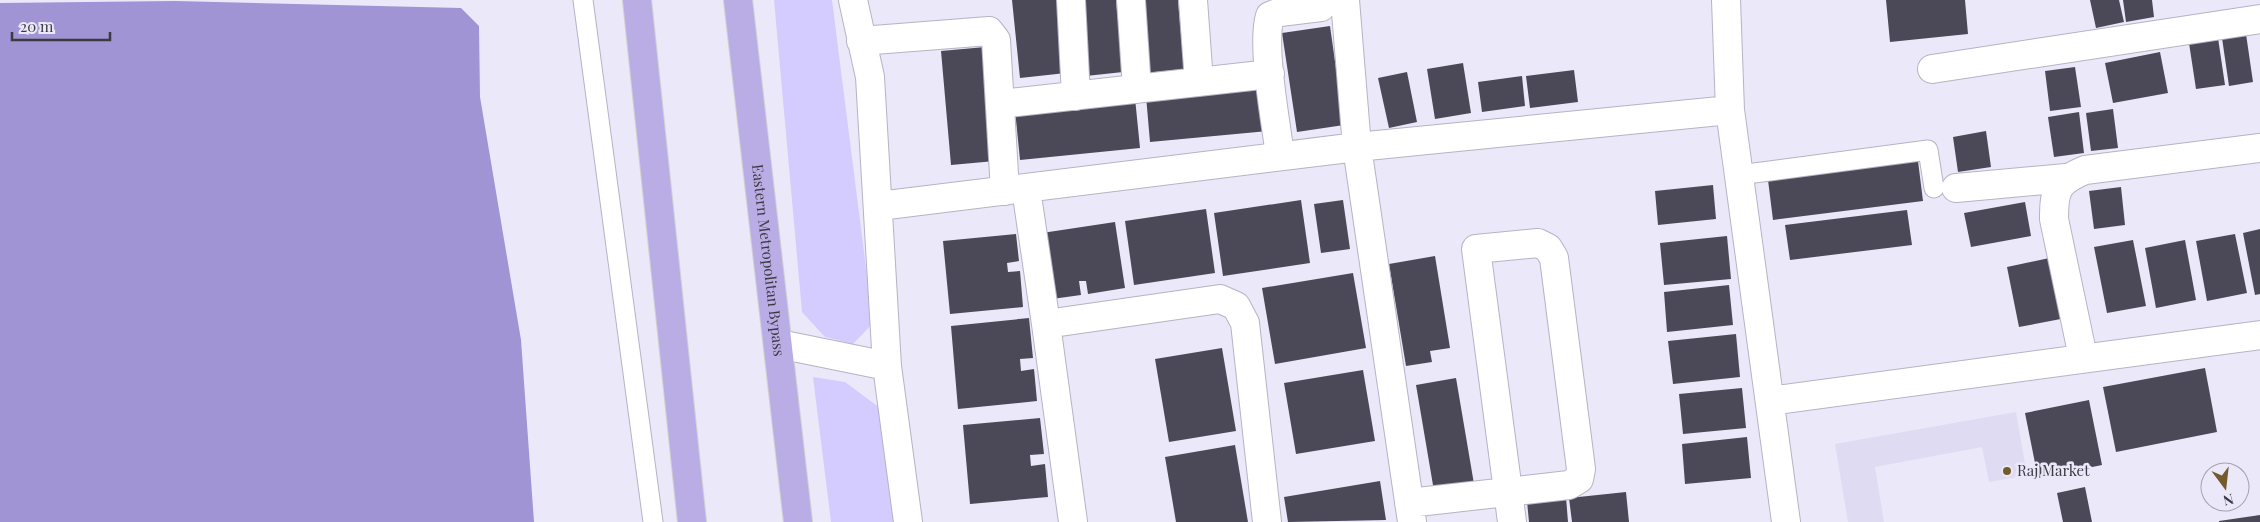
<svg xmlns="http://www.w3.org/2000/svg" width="2260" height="522" viewBox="0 0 2260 522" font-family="'Playfair Display',serif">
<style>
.built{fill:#dfdbf3}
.green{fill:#d4ccfe}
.water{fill:#a094d4}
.building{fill:#4b4957}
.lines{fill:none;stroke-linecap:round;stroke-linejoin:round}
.service-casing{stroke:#b5b3c4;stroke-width:21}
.minor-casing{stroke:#b5b3c4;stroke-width:30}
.primary-casing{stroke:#d0d0d1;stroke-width:30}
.service{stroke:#fff;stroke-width:19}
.minor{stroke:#fff;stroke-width:28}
.primary{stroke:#baade6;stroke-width:28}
.poi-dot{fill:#735b2b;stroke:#ebe8fa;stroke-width:2}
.labels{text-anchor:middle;stroke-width:5;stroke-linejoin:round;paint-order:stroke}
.street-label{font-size:15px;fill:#3b3a41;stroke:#ebe8fa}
.poi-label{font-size:15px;fill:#3b3a41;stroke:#ebe8fa;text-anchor:start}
</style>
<rect width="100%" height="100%" fill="#ebe8fa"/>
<path class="built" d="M2016,412l11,63 -38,7 -7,-35 -107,20 9,55h-36l-13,-78z"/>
<path class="green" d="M774,0h58l41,323 -20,21 -28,-7 -23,-25z
M813,377l32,5 39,29 12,111h-65z"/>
<path class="water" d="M175,1l286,7 18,18 1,71 41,243 13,182h-534v-519z"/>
<path class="building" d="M1012,0h48l6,73 -46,5z
M1079,0h37l7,72 -37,4z
M1140,0h38l6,69 -38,4z
M1886,0h79l3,34 -78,8z
M2090,0h29l5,22 -28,6z
M2123,0h29l2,17 -28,5z
M1330,26l14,99 -47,7 -15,-99z
M2246,34l7,48 -24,4 -7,-48z
M2218,38l7,47 -29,4 -7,-46z
M985,47l10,114 -44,4 -10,-114z
M2160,52l8,41 -55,10 -8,-40z
M1463,63l8,50 -36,6 -8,-50z
M2075,67l6,40 -31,4 -5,-40z
M1574,70l4,32 -48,6 -4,-32z
M1407,72l10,50 -28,6 -11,-50z
M1522,76l3,30 -43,6 -4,-30z
M1264,84l4,47 -118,11 -4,-46z
M1135,98l5,50 -120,12 -5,-50z
M2113,109l5,39 -27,3 -5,-38z
M2079,112l5,41 -30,4 -6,-40z
M1986,131l5,36 -33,5 -5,-35z
M1918,161l5,40 -150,19 -5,-40z
M1713,185l3,34 -58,6 -3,-34z
M2121,187l4,38 -31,4 -5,-38z
M1301,200l9,63 -87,13 -9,-63z
M1343,200l7,49 -29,4 -7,-49z
M2025,202l6,34 -60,11 -7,-34z
M1206,209l9,64 -81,12 -9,-64z
M1907,210l5,35 -122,15 -5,-35z
M1115,222l10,66 -37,6 -2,-13h-7l2,14 -29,4 -10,-66z
M2260,229v65l-5,1 -12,-62z
M1016,234l3,27 -12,2 1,9 12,-1 3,36 -73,7 -7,-73z
M2235,234l12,59 -40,8 -11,-60z
M1727,236l4,43 -67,6 -4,-42z
M2133,240l13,66 -39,7 -13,-66z
M2185,240l11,60 -40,8 -11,-60z
M1435,256l15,92 -20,3 2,11 -26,4 -17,-102z
M2054,257l12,61 -47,9 -12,-60z
M1353,273l13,75 -91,16 -13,-76z
M1729,285l4,40 -66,7 -3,-40z
M1029,318l4,40 -13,1 1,12 13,-2 3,32 -79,8 -7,-83z
M1736,334l4,43 -67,7 -5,-43z
M1222,348l14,83 -67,11 -14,-83z
M2205,368l12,64 -101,20 -13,-65z
M1363,370l12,71 -79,13 -12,-71z
M1456,378l18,106 -40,7 -18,-106z
M1742,388l4,40 -63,6 -4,-40z
M2089,400l13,65 -64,13 -13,-65z
M1040,418l4,36 -14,1 1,11 14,-2 3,33 -78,7 -7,-79z
M1747,437l4,41 -66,6 -3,-40z
M1235,445l13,77h-72l-11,-65z
M1380,481l6,39 -98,2 -4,-25z
M2085,487l7,35h-29l-6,-29z
M1626,492l3,30h-57l-3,-24z
M1566,497l2,25h-39l-2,-21z
M2260,515v7h-41v-1z"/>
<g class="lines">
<defs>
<path id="service" d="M583,0l70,522
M1739,175l189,-25 6,38"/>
<path id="minor" d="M853,0l17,77 17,289 21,156
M1071,0l5,96
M1131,0l6,89
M1193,0l6,82
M1345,0l12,147 373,-37
M1726,0l4,110 56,412
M861,41l128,-10 7,9 9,151
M1932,69l328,-50
M1000,104l270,-30
M1280,156c-4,-34 -19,-111 -10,-140l10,-4 41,-5
M1956,188l110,-10
M1026,189l20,135
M879,206l478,-59 55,375
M779,344l108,22
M2083,357l-29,-138c0,-30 3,-37 31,-49l175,-22
M1770,401l490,-66
M1409,503l160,-18 10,-6 2,-10 -27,-211 -6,-10 -10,-5 -62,6 32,242 4,31
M1073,522l-27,-198 174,-25 16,7 9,17 22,199"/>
<g id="primary">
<path d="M637,0l55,522"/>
<path id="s1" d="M738,0l60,522"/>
</g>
</defs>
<use href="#service" class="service-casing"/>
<use href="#minor" class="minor-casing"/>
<use href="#primary" class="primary-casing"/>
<use href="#service" class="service"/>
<use href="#minor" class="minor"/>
<use href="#primary" class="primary"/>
</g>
<circle class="poi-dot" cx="2007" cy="471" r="5"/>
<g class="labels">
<g class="street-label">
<text dy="5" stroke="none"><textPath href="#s1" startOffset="262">Eastern Metropolitan Bypass</textPath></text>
</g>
<g class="poi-label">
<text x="2017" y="476">Raj Market</text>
</g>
</g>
<g transform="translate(2225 487) rotate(165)"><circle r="24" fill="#ebe8fa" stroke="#a5a2b0"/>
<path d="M0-4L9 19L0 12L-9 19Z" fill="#735b2b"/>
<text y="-8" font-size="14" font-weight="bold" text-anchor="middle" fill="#3b3a41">N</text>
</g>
<path d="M12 32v8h98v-8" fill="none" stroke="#3b3a41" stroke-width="2.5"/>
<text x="20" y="32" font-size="15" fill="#3b3a41" stroke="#ebe8fa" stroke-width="4" paint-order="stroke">20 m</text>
</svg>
